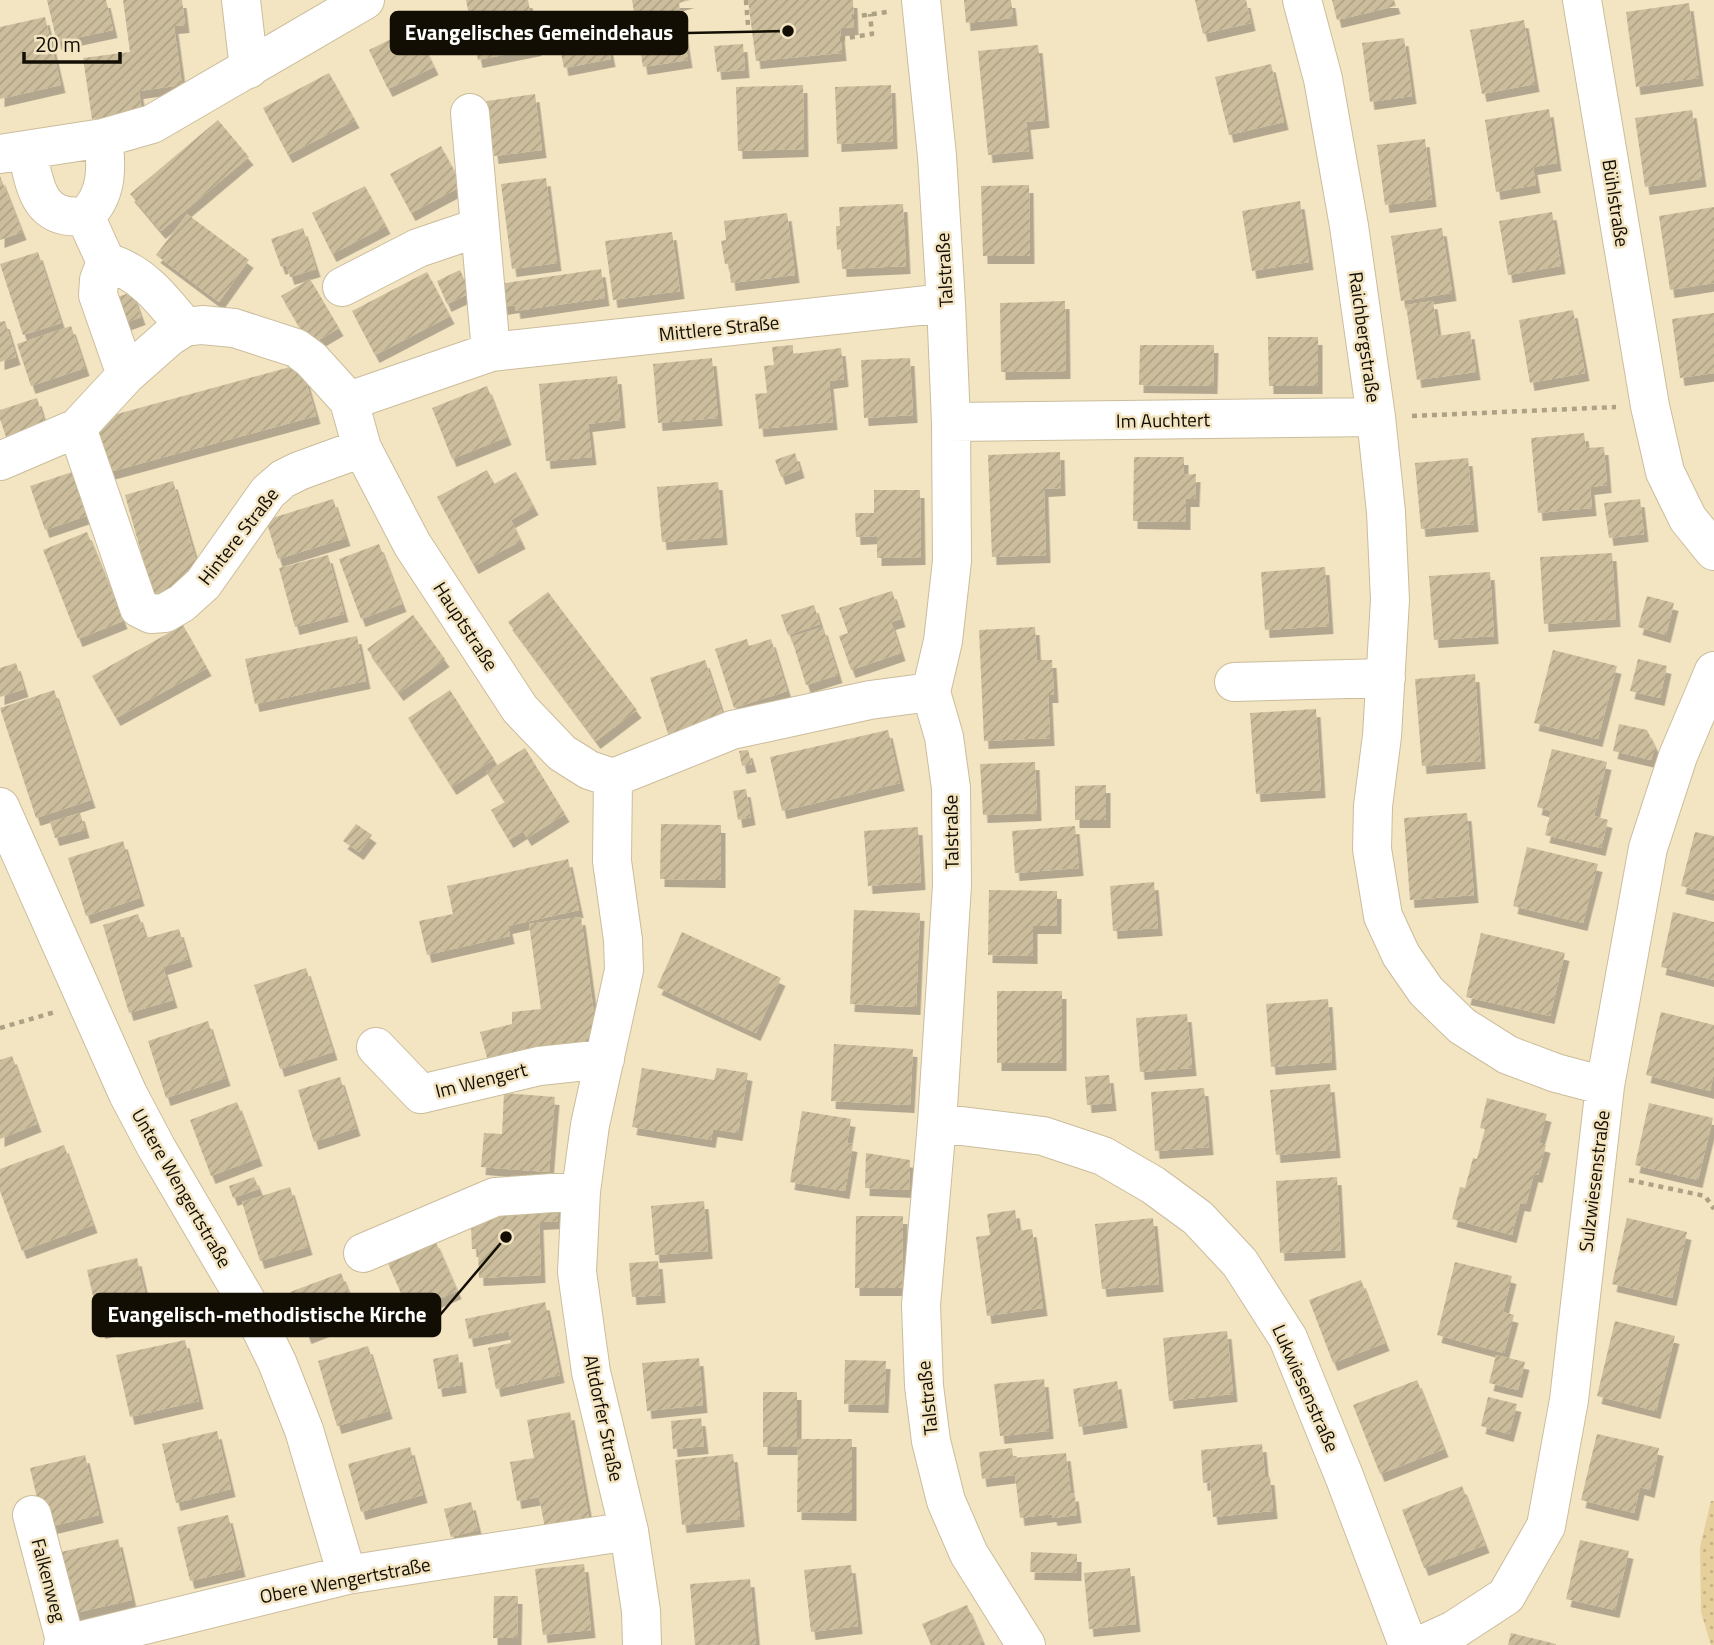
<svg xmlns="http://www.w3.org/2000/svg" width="1714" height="1645" viewBox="0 0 1714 1645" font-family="'Titillium Web',sans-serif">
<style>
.grass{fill:url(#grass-dots)}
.building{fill:url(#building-hatch);filter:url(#shadow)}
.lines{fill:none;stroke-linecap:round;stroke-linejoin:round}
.minor-casing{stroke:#cbbd9c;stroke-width:40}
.path{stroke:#ada186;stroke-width:4.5;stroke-dasharray:5 5;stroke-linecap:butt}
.minor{stroke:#fff;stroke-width:38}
.labels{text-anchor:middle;stroke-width:5;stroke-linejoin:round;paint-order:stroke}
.street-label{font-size:19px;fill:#120e03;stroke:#f3e4c2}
.leader{fill:none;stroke:#120e03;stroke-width:2.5}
.callout-dot{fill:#120e03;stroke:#f3e4c2;stroke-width:2.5}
.callout{fill:#120e03;stroke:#120e03;stroke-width:2.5}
.callout-label{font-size:21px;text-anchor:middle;font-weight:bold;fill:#fff}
</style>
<defs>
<pattern id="grass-dots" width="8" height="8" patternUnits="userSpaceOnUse" patternTransform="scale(1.75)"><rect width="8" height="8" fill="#e5cf9b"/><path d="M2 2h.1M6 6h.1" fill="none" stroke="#c3b184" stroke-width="1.8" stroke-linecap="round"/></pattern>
<pattern id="building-hatch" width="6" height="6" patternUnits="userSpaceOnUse" patternTransform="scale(1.75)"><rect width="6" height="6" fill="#ccbe9d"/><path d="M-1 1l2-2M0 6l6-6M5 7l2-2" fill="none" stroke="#aea286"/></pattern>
<filter id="shadow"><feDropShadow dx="4.5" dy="8" stdDeviation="0" flood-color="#0004"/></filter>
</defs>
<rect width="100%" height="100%" fill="#f3e4c2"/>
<path class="grass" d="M1711,1501h3v144h-3l-10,-33 -1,-65z"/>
<path class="building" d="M47,0h59l7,30 -56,12z
M123,0h59l3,25 -11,1 8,59 -43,6 3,21 -50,7 -9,-61 47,-6z
M466,0h62l9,48 -59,12z
M632,0h58l-11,3 9,57 -45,7z
M748,0h105l1,27 -13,1 -1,3 2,22 -86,8z
M964,0h47l2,18 -47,5z
M1195,0h51l5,23 -48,11z
M1332,0h62l2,6 -59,14z
M1689,3l10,75 -63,9 -10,-75z
M602,13l9,46 -47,9 -9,-46z
M45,17l16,68 -61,14v-72z
M1524,20l11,64 -53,10 -12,-64z
M415,27l19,40 -46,22 -19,-39z
M1404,38l8,58 -42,6 -8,-59z
M743,44l2,26 -28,2 -3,-26z
M1038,45l7,75 -19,2 3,29 -41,4 -10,-104z
M1271,64l13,58 -55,13 -14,-58z
M329,73l26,47 -67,35 -25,-47z
M803,85l1,64 -66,2 -2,-64z
M891,85l2,56 -56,3 -2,-57z
M535,94l7,56 -48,6 -7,-55z
M1549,109l8,54 -24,4 3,18 -40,7 -11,-72z
M1692,110l10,69 -57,8 -10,-69z
M218,120l31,37 -88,74 -31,-37z
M1425,139l7,60 -47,6 -8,-60z
M441,146l21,40 -51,27 -21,-39z
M0,176l22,56 -22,8z
M546,178l11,85 -45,6 -11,-85z
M1029,185l1,71h-47l-2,-70z
M365,186l21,40 -54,28 -20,-41z
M1300,201l9,61 -57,9 -10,-60z
M903,204l3,62 -64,3 -1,-20 -4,1 -1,-24h4l-1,-19z
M1714,207v76l-44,7 -11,-74z
M1552,212l9,54 -53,9 -9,-54z
M787,213l8,62 -64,8 -2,-19h-4l-4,-23 5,-1 -2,-19z
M187,214l62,46 -30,42 -63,-47z
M303,228l13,41 -26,8 -4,-12 -5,2 -10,-28z
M1442,228l10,65 -51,8 -10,-65z
M672,232l8,59 -67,9 -8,-59z
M38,252l23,71 -38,12 -23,-71z
M601,269l4,29 -89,13 -1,-6 -12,2 -4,-23z
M460,270l10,23 -23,11 -10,-23z
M427,272l23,44 -75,39 -23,-44z
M310,279l29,49 -29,17 -29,-49z
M132,292l9,25 -19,7 -10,-25z
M1065,301l1,70 -65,1 -1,-69z
M1433,301l5,35 32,-5 6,41 -59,8 -11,-75z
M1573,310l12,63 -55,10 -11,-63z
M1714,313v60l-34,5 -8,-59z
M5,321l11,36 -16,5v-40z
M71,326l14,42 -54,18 -14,-42z
M1268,337h50v49h-49z
M793,345v9l48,-6 3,31 -15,2 4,41 -74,7 -4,-35 12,-1 -3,-27 10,-1 -2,-18z
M1140,345h74l-1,41 -74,-1z
M712,358l6,60 -60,5 -5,-59z
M910,358l3,57 -49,3 -3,-58z
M301,364l15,52 -207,56 -14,-52z
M617,376l4,44 -33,4 4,33 -46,4 -7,-77z
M487,386l20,51 -55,22 -20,-51z
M37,398l9,30 -39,12 -7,-21v-9z
M1584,433l2,15 18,-1 3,38 -17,2 2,21 -54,5 -7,-75z
M1060,452l1,36 -17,1 2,66 -54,2 -4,-102z
M795,453l5,17 -19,7 -6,-17z
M1134,457h50v18l12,-1 -1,25h-9v23l-53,-1z
M1468,458l6,66 -53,5 -6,-66z
M487,470l7,14 22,-12 18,35 -23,13 10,21 -47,25 -37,-69z
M72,472l14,44 -41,14 -15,-44z
M173,481l29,100 -49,14 -28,-100z
M718,482l5,55 -61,5 -5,-55z
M874,490h46l1,67 -44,1v-22l-21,1 -1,-24h19z
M333,499l13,39 -68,21 -12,-39z
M1640,499l4,35 -35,4 -5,-35z
M87,532l36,89 -45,18 -35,-89z
M379,544l23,60 -41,15 -22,-60z
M1612,553l4,66 -72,5 -4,-67z
M328,555l16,59 -49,13 -16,-59z
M1325,567l4,59 -64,4 -4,-58z
M1490,572l4,64 -60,4 -5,-64z
M892,591l9,28 -10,3 10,31 -50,17 -12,-34 9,-3 -9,-25z
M548,592l89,118 -41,31 -88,-119z
M1647,596l27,7 -8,32 -28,-8z
M814,605l6,19 -32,11 -7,-20z
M413,615l32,44 -46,34 -32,-44z
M183,625l24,43 -91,50 -24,-42z
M823,627l15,48 -32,10 -15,-48z
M1035,627l2,33h15l2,35h-6l2,43 -66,3 -5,-111z
M357,636l9,45 -111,23 -10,-45z
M747,639l2,7 22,-7 16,52 -53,17 -19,-59z
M1553,650l64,16 -19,73 -64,-16z
M1638,659l29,7 -7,32 -30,-7z
M705,660l19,58 -55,19 -19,-59z
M16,663l8,26 -24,8v-29z
M1475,674l6,87 -59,5 -7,-87z
M54,690l37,110 -55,18 -36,-110z
M450,690l44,69 -42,28 -44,-69z
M1316,709l5,81 -65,4 -6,-81z
M1619,724l28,6 8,17 -4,13 -38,-9z
M888,730l12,53 -118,28 -12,-54z
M525,748l40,66 -38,24 -4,-7 -14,9 -18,-30 14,-8 -19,-30z
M1552,749l55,13 -13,54 14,4 -7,28 -56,-13 6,-24 -14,-4z
M748,750l4,14 -10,2 -3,-15z
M1035,762l2,51 -54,2 -3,-51z
M1106,785v35h-31v-34z
M746,789l5,28 -13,3 -5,-29z
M80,813l5,17 -30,8 -5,-16z
M1467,813l7,82 -64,5 -6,-82z
M356,824l16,11 -13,17 -16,-11z
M661,824l60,1v55l-61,-1z
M1075,826l4,42 -64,5 -3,-42z
M918,827l3,55 -53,4 -4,-55z
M1695,832l19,4v58l-33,-8z
M123,841l17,57 -54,18 -18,-58z
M1527,847l71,17 -15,59 -70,-17z
M568,859l11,51 -71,16 2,10 -83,19 -8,-34 34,-7 -6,-28z
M1154,882l4,46 -45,3 -3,-45z
M989,890l68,1v35h-24v30l-45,-1z
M854,910l66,3 -4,94 -66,-3z
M1673,912l41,10v58l-53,-13z
M138,914l8,24 33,-9 9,30 -25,8 10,33 -44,13 -26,-88z
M581,917l14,104 1,25 -105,26 -11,-40 32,-8v-12l29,-3 -12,-85z
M682,932l99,46 -25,55 -99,-46z
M1481,933l84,20 -15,63 -84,-19z
M306,968l27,84 -53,17 -26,-84z
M997,991h65v72h-65z
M1328,999l4,63 -61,5 -5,-63z
M1661,1012l53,13v47l-4,19 -64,-16z
M1187,1014l5,54 -52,4 -4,-54z
M208,1021l18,57 -60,20 -18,-57z
M834,1044l79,5 -3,56 -79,-4z
M12,1056l25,68 -37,15v-79z
M642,1068l72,12 3,-12 31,5 -10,60 -25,-4 -2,11 -79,-13z
M1109,1075l3,28 -25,2 -2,-28z
M340,1077l16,51 -42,14 -16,-52z
M1330,1084l6,66 -60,5 -6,-65z
M1204,1088l5,59 -54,4 -4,-59z
M504,1093l51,4 -6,75 -68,-5 3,-34 18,1z
M1487,1098l60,16 -8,29 7,2 -8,30 -4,-1 -8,30 -6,-1 -8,32 -60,-16 8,-32 5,1 8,-30 4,1 8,-30 -5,-1z
M237,1102l21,56 -47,18 -21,-56z
M1649,1103l64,15 -15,62 -63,-15z
M802,1111l49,8 -4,24 6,1 -8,47 -55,-9z
M64,1145l29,80 -71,26 -22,-60v-22z
M866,1153l44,7 -1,30 -44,-2z
M254,1177l5,12 -26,9 -4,-12z
M1337,1177l4,73 -61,3 -4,-72z
M290,1187l18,60 -48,14 -18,-59z
M704,1201l4,50 -53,4 -4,-49z
M557,1204l1,17 -19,1 2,53 -62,3 -1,-29h-6l-1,-23 8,-9z
M1015,1210l3,21 14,-2 11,79 -56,8 -11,-79 14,-2 -3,-21z
M856,1216h47l-1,72h-47z
M1153,1218l6,66 -57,5 -7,-65z
M1627,1218l60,14 -15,66 -60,-14z
M435,1240l22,51 -48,21 -22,-51z
M137,1258l14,61 -50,12 -14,-61z
M658,1261l3,34 -29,2 -3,-34z
M1455,1262l57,14 -9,36 11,3 -10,38 -67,-18z
M341,1273l17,43 -51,20 -17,-44z
M1361,1280l24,63 -52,20 -24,-63z
M545,1302l15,73 -64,14 -8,-41 23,-5 -2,-12 -40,8 -4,-20z
M1615,1321l60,15 -19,75 -59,-15z
M1227,1331l6,63 -64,7 -6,-63z
M185,1340l14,61 -69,16 -14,-62z
M368,1346l20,65 -51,15 -19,-65z
M458,1354l4,31 -24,4 -5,-30z
M1496,1355l29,7 -7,28 -29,-7z
M699,1358l4,47 -56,6 -5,-48z
M845,1360l41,1 -2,44 -40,-1z
M1044,1379l5,52 -49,5 -6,-52z
M1417,1380l27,69 -64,25 -27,-69z
M1117,1381l6,39 -44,7 -6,-38z
M763,1392h34v47h55v74l-55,-1 1,-65h-35z
M1488,1397l29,7 -8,30 -28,-8z
M570,1412l19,107 -44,9 -6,-31 -22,4 -7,-39 24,-4 -7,-38z
M701,1418l3,28 -31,3 -2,-28z
M217,1431l14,58 -55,14 -14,-59z
M1597,1434l62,14 -9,42 -10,-3 -6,26 -53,-13z
M1262,1444l3,33h5l3,34 -60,6 -3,-35 -7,1 -2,-33z
M410,1447l13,48 -62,17 -13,-48z
M1012,1448l1,10 53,-5 5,41 3,-1 3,22 -24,3 -1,-4 -32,4 -5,-43 -33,4 -3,-27z
M733,1454l7,65 -58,6 -7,-65z
M85,1455l14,60 -55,13 -14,-60z
M1462,1486l23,59 -61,23 -22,-58z
M471,1502l7,28 -27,7 -7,-28z
M228,1515l13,54 -51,12 -13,-54z
M118,1539l14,61 -57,13 -14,-61z
M1580,1540l49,11 -14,59 -49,-11z
M1031,1552l46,2v19l-47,-1z
M584,1564l7,66 -48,5 -8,-66z
M851,1565l7,61 -47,6 -7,-62z
M1130,1568l6,56 -47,5 -5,-56z
M750,1579l6,65 -61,1 -5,-61z
M494,1596h24l-1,42h-24z
M967,1605l16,38 -5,2h-47l-9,-21z
M1511,1633l45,11v1h-48z"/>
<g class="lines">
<defs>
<path id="minor" d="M241,0l8,69
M921,0l16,156 9,147 5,119 1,139 -9,80 -12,51 13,45 7,51 1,97 -15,238 -16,182 3,81 7,55 15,60 23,53 57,91
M1302,0l21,79 26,147 27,191 10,95 4,88 -8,136 -9,70 -1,43 11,67 18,39 25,36 36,35 46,29 48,18 49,13
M1582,0l68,406 15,66 23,47 26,32
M470,113l21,239
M103,138c4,28 5,58 -18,78l21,46c36,10 56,37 79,65l17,-2 32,3 62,20 15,11 38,42 13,47 50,96 108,165 42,44 27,17 24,8 119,-48 138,-30 61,-8
M27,150c8,37 11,71 58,66
M0,154l103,-16 49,-14 213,-124
M106,262l-7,18 -1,15 28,80
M342,287l76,-39 62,-21
M349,401l142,-49 455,-49
M951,422l425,-5
M77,428l62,180 12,6 14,-1 17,-10 21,-19 65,-92 15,-13 16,-8 63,-23
M0,461l77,-33 49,-53 43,-38 16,-10
M1234,682l152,-4
M613,778l-1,83 11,79 1,30 -34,155 -9,66 -4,81 14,100 38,159 12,80 1,34
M0,807l128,287 28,53 95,162 26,53 27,68 43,145
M376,1047l45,47 118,-28 66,-7
M937,1123l106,13 60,20 50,29 45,33 42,45 48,75 56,138 64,169
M363,1253l132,-56 86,-6
M32,1515l34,129
M63,1645l284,-70 282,-44
M1421,1645l33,-15 52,-34 40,-70 23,-126 36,-314 43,-238 30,-92 36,-85"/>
</defs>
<use href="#minor" class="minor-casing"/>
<path class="path" d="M746,0l2,25
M852,17l35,-5
M840,39l32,-5 -2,-20
M1412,416l204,-9
M0,1028l55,-16
M1629,1180l76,16 9,13"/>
<use href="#minor" class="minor"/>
</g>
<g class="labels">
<g class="street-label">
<text transform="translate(1616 203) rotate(81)" y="7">Bühlstraße</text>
<text transform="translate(944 270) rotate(-93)" y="7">Talstraße</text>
<text transform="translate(719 328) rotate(-6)" y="7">Mittlere Straße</text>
<text transform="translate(1365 337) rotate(82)" y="7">Raichbergstraße</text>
<text transform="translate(1163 420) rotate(-1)" y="7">Im Auchtert</text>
<text transform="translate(238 536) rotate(-52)" y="7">Hintere Straße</text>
<text transform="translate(466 626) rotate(57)" y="7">Hauptstraße</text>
<text transform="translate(951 832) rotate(-91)" y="7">Talstraße</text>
<text transform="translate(481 1080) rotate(-14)" y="7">Im Wengert</text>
<text transform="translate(1594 1181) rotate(-83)" y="7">Sulzwiesenstraße</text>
<text transform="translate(182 1188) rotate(60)" y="7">Untere Wengertstraße</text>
<text transform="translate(1306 1388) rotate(66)" y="7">Lukwiesenstraße</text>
<text transform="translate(927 1398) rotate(-96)" y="7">Talstraße</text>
<text transform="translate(604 1418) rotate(78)" y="7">Altdorfer Straße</text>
<text transform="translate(49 1580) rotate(75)" y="7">Falkenweg</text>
<text transform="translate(345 1580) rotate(-11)" y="7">Obere Wengertstraße</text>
</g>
</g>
<path class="leader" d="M788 31L687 33M506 1237L440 1315"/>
<g class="callout-dot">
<circle cx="788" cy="31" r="7"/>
<circle cx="506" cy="1237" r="7"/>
</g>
<g class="callout">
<rect x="391" y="12" width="296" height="42" rx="7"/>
<rect x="93" y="1294" width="347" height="42" rx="7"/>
</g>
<g class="callout-label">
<text x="539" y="40">Evangelisches Gemeindehaus</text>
<text x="267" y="1322">Evangelisch-methodistische Kirche</text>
</g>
<path d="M24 52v10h96v-10" fill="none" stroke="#120e03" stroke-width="3.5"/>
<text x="35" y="52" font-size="21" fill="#120e03" stroke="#f3e4c2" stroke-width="5" paint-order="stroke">20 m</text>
</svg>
